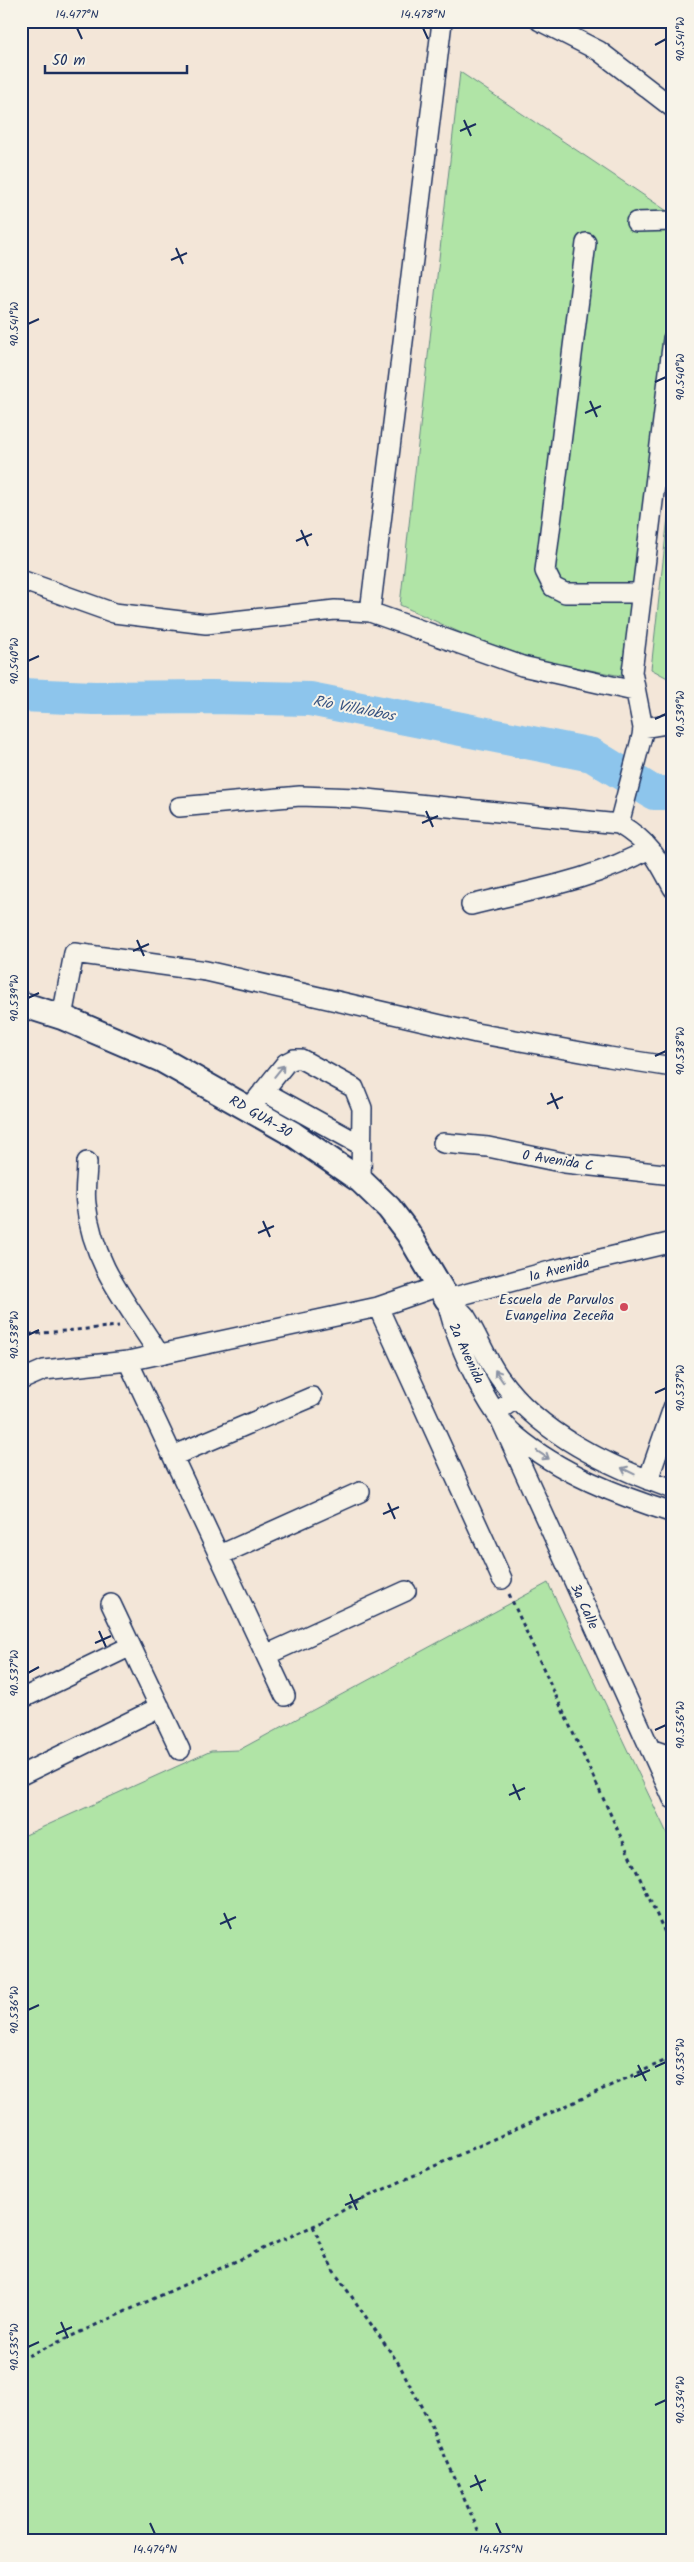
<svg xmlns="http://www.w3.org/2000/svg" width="694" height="2562" viewBox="0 0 694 2562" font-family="Kalam,sans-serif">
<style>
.green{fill:#b0e4a6;stroke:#668a82}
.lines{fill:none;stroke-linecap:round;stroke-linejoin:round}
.river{stroke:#8dc5ec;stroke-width:34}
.minor-casing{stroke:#1b2f5e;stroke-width:22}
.major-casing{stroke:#1b2f5e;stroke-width:28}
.path{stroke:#1b2f5e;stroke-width:3;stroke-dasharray:4 4;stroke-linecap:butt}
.minor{stroke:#f7f3e8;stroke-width:19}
.major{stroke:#f7f3e8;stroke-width:24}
.oneway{stroke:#8991a3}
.ticks{fill:none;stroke:#1b2f5e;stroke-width:2}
.poi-dot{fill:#d1495b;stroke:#f7f3e8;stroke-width:2}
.labels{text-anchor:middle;stroke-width:4;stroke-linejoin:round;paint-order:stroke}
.street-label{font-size:14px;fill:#1b2f5e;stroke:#f7f3e8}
.poi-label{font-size:14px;fill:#1b2f5e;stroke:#f7f3e8;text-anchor:end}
.water-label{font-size:15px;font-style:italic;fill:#385482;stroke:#f7f3e8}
.neatline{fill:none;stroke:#1b2f5e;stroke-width:2}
.ticks-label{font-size:12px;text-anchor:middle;fill:#1b2f5e}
</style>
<rect width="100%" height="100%" fill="#f3e6d8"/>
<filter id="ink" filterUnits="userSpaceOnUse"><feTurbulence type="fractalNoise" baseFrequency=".02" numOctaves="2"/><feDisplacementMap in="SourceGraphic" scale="10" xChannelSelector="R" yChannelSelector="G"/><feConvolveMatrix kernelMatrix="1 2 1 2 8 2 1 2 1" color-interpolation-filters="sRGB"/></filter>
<g filter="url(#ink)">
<path class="green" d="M460,72l213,143v69l-46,393 -90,-17 -65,-22 -72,-33z
M673,472v209l-22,-12z
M548,1583l125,263v695h-652v-704l190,-86 28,-1z"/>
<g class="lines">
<path class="river" d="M21,695l73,3 117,-1 99,2 282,56 62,38h19"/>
<defs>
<path id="minor" d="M540,21l59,30 74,57
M636,222l37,-1
M586,243l-41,328 8,16 12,6h76
M21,580l93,33 92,11 129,-14 35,2 152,54 112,25
M370,612l72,-590
M643,728l30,-5
M179,807l121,-11 57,2 262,26c30,18 38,33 54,64
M619,824l23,-88 1,-8 -11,-56 41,-333
M471,905c60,-15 124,-25 178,-56
M62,1017l12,-64 132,18 270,62 133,24 64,10
M263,1091l98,54
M249,1109l37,-46 8,-4h7l53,29 8,20 -1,73
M443,1143l45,4 77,16 108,12
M87,1162c0,14 -3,29 -1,42 7,62 42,100 73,150
M447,1299c6,37 40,113 69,137 44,37 103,60 157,77
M447,1299c6,6 14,11 19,18 12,19 20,42 33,60 40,57 111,90 174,112
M447,1299l103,-28 123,-29
M378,1307l124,272
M128,1361l157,335
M21,1380l23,-10 84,-9 250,-54 61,-21
M516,1398l-19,14 176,387
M173,1456l139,-59
M648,1480l25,-72
M220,1555l140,-63
M111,1604l69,146
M266,1655l140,-64
M21,1699l110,-53
M650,1749l23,8
M21,1775l139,-68"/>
<path id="major" d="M21,1004l41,13 100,43 131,74 68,47 28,27 19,25 39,66"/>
</defs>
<use href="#minor" class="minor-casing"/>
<use href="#major" class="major-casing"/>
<path class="path" d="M21,1335l98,-9
M509,1594l164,356
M313,2226l20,44 66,94 32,61 52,116
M21,2359l301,-137 47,-26 304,-139"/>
<use href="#minor" class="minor"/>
<use href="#major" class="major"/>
</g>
<defs><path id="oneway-shaft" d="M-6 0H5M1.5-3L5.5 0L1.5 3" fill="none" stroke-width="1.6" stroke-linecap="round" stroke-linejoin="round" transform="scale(1.25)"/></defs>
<g class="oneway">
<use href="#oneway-shaft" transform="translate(279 1071) rotate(-51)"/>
<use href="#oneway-shaft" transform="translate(499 1376) rotate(-124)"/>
<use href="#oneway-shaft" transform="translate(543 1455) rotate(33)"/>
<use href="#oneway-shaft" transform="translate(628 1471) rotate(-154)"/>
</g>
</g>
<path class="ticks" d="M77,28l5,11M423,28l5,11M655,45l11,-6M464,120l7,16M460,131l16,-7M176,248l7,16M171,260l16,-7M28,324l11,-5M655,382l11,-5M590,401l7,16M585,413l16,-7M301,530l7,16M296,541l16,-7M28,661l11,-5M655,719l11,-5M426,811l7,16M422,823l16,-7M137,940l7,16M133,951l16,-7M28,998l11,-5M655,1056l11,-5M551,1093l7,16M547,1104l16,-7M263,1221l7,16M258,1233l16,-7M28,1335l11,-5M655,1393l11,-5M388,1503l7,16M383,1514l16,-7M99,1631l7,16M95,1643l16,-7M28,1673l11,-6M655,1730l11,-5M513,1784l7,16M509,1795l16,-7M224,1913l7,16M220,1924l16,-7M28,2010l11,-5M638,2065l8,16M655,2067l11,-5M634,2077l16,-7M350,2194l7,16M345,2205l16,-7M61,2322l7,16M56,2334l16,-7M28,2347l11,-5M655,2405l11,-5M475,2475l7,16M470,2487l16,-7M150,2523l5,11M496,2523l5,11"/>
<circle class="poi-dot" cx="624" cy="1307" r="5"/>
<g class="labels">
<g class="street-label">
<text transform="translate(261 1116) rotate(30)" y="5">RD GUA-30</text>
<text transform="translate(558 1160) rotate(9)" y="5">0 Avenida C</text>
<text transform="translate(559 1269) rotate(-14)" y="5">1a Avenida</text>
<text transform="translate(467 1353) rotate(65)" y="5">2a Avenida</text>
<text transform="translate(585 1606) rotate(66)" y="5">3a Calle</text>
</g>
<g class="poi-label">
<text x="614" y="1304">Escuela de Parvulos<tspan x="614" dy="16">Evangelina Zeceña</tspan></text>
</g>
<g class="water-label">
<text transform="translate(354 708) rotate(11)" y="5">Río Villalobos</text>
</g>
</g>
<rect width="694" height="2562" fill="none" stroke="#f7f3e8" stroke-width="55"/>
<path d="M45 65v8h142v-8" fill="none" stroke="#1b2f5e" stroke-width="2.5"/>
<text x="52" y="65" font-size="15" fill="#1b2f5e" stroke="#f7f3e8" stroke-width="4" paint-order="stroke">50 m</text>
<rect x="28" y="28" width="638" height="2506" class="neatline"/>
<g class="ticks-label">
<text x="77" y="18">14.477°N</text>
<text x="423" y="18">14.478°N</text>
<text transform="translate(680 39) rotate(-90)" y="4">90.541°W</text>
<text transform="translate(14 324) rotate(-90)" y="4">90.541°W</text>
<text transform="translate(680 377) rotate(-90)" y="4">90.540°W</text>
<text transform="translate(14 661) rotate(-90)" y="4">90.540°W</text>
<text transform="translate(680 714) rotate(-90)" y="4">90.539°W</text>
<text transform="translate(14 998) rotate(-90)" y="4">90.539°W</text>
<text transform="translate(680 1051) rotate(-90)" y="4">90.538°W</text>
<text transform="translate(14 1335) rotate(-90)" y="4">90.538°W</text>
<text transform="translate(680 1388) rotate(-90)" y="4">90.537°W</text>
<text transform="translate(14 1673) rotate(-90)" y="4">90.537°W</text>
<text transform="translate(680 1725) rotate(-90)" y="4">90.536°W</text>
<text transform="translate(14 2010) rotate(-90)" y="4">90.536°W</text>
<text transform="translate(680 2062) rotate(-90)" y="4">90.535°W</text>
<text transform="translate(14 2347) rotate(-90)" y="4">90.535°W</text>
<text transform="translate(680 2400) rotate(-90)" y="4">90.534°W</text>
<text x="155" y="2553">14.474°N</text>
<text x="501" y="2553">14.475°N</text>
</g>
</svg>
